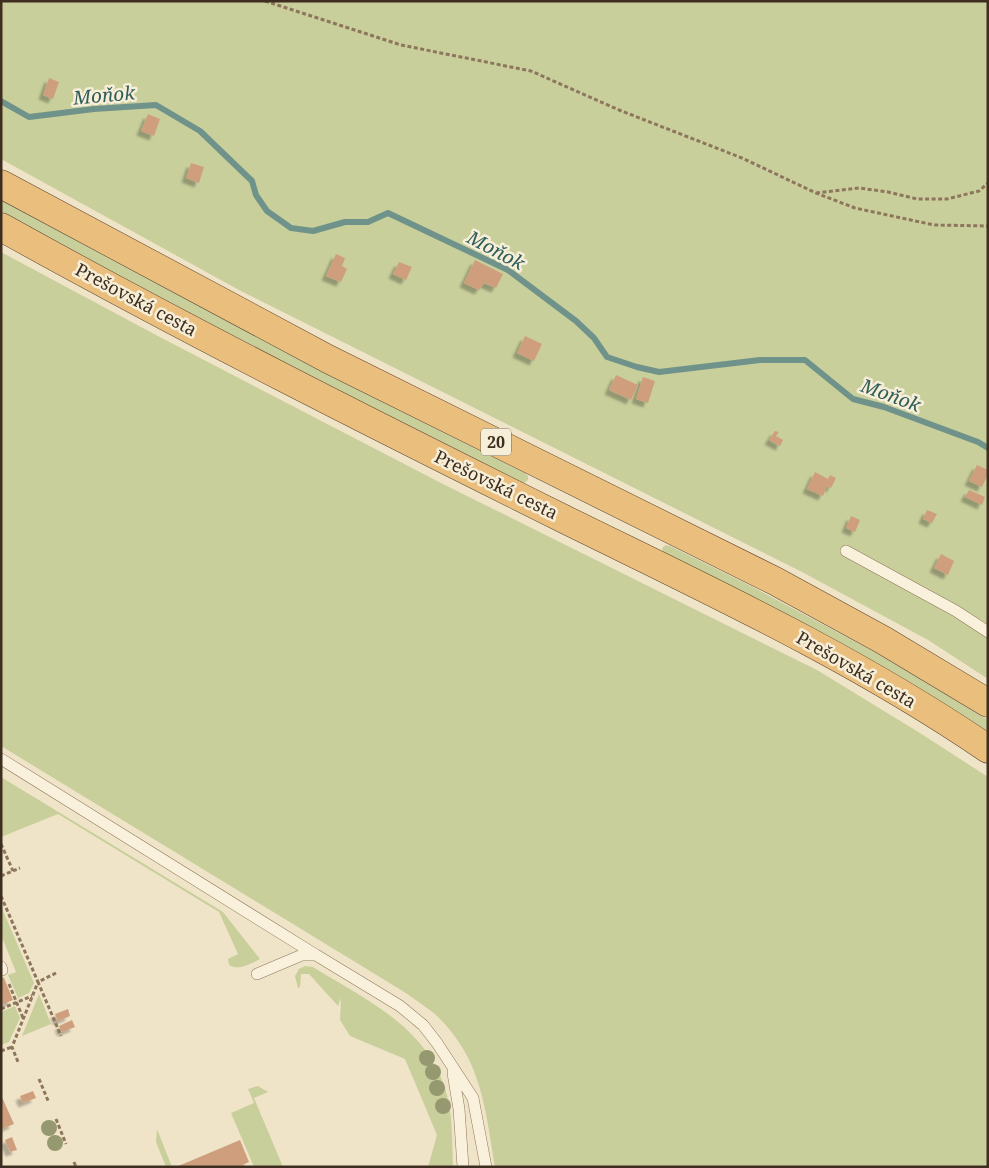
<svg xmlns="http://www.w3.org/2000/svg" width="989" height="1168" viewBox="0 0 989 1168" font-family="'Noto Serif',serif">
<style>
.green{fill:#c9cf9b}
.lines{fill:none;stroke-linecap:round;stroke-linejoin:round}
.stream{stroke:#6f938a;stroke-width:6}
.building{fill:#cf9f7d;filter:url(#shadow)}
.service-casing{stroke:#8d765c;stroke-width:12}
.trunk-casing{stroke:#5b4430;stroke-width:29}
.path{stroke:#8d765c;stroke-width:3;stroke-dasharray:4 2.5;stroke-linecap:butt}
.service{stroke:#faf1dc;stroke-width:11}
.trunk{stroke:#eabe7c;stroke-width:28}
.tree{fill:#96986f}
.labels{text-anchor:middle;stroke-width:5;stroke-linejoin:round;paint-order:stroke}
.shield{fill:#f7eed8;stroke:#756857;stroke-width:1}
.shield-label{font-size:16px;font-weight:bold;fill:#3d2e20}
.street-label{font-size:18px;fill:#3d2e20;stroke:#f7eed8}
.water-label{font-size:19px;font-style:italic;fill:#2f5d5a;stroke:#f7eed8}
</style>
<defs>
<filter id="shadow"><feDropShadow dx="-4.5" dy="4.5" stdDeviation="1" flood-color="#0004"/></filter>
</defs>
<rect width="100%" height="100%" fill="#f0e4c8"/>
<path class="green" d="M1,1h987v678l-60,-39 -126,-68 -563,-282 -238,-131z
M1,199c174,94 348,186 524,274l3,3v4l-4,3h-4c-174,-88 -347,-178 -519,-271z
M1,252l155,83 285,148 376,187 103,63 68,44v390h-493c-10,-59 -13,-108 -59,-152 -11,-9 -23,-17 -35,-25l-400,-244z
M666,545l4,1 79,39 146,78 93,57v13l-325,-180 -1,-5z
M1,777l222,135 37,47c-10,5 -21,12 -31,6l-1,-6 10,-5 -19,-42 -161,-98 -57,23z
M1,906l33,77 -5,10 -11,5 -10,-23 8,-3 -15,-37z
M305,966l8,1c52,32 112,59 132,121 8,25 7,52 8,79h-25l9,-32 -32,-76 -55,-23 -10,-16 1,-22 -3,8 -29,-32h-8l-1,13 -2,1 -3,-12 4,-7z
M39,994l12,30 -29,12z
M15,1006l5,12 -11,24 -8,3v-33z
M258,1086l10,6 -14,6 29,69h-29l-23,-54 23,-10 -6,-14z
M157,1129l15,38h-6l-10,-25z"/>
<g class="lines">
<path class="stream" d="M1,101l28,16 65,-8 62,-4 44,26 52,50 4,14 11,16 24,17 22,3 32,-9h23l20,-9 120,57 68,51 18,17 13,19 30,10 22,5 101,-12h45l48,39 31,8 94,35 10,6"/>
</g>
<path class="building" d="M49,78l10,4 -6,17 -10,-4z
M148,114l12,5 -6,17 -13,-5z
M191,163l13,4 -5,16 -13,-5z
M336,254l9,4 -3,8 5,3 -6,13 -15,-6z
M475,260l28,14 -7,14 -12,-5 -5,7 -15,-7z
M399,262l13,5 -6,13 -13,-6z
M525,336l17,8 -8,17 -17,-8z
M616,375l22,10 -7,15 -22,-10z
M643,377l12,4 -7,22 -12,-4z
M775,431l4,1 -3,4 7,4 -3,6 -11,-6z
M977,465l11,5v4l-6,13 -13,-6z
M815,472l13,7 2,-4 6,3 -5,10 -4,-2 -4,10 -16,-7z
M969,490l16,7 -3,8 -17,-8z
M927,510l10,4 -5,9 -9,-4z
M851,516l9,4 -5,12 -9,-4z
M941,554l13,7 -6,14 -14,-7z
M1,977l3,1 9,22 -12,5z
M68,1009l2,7 -12,5 -3,-7z
M72,1020l3,7 -13,5 -3,-6z
M33,1091l3,7 -13,5 -3,-7z
M1,1095l13,29 -13,5z
M12,1137l5,13 -7,2 -5,-12z
M240,1140l9,22 -11,5h-62z"/>
<g class="lines">
<defs>
<path id="service" d="M846,551l110,60 32,21
M1,759l315,196
M1,967l1,3
M257,974l45,-19h14l84,51 23,19 14,18 36,55 13,69
M453,1073l6,36 4,58"/>
<path id="trunk" d="M1,184l327,175 447,222 108,59 105,63
M1,227c185,103 374,198 563,292 144,71 291,139 424,230"/>
</defs>
<use href="#service" class="service-casing"/>
<use href="#trunk" class="trunk-casing"/>
<path class="path" d="M265,1l136,44 130,26 88,39 123,48 74,35 39,15 79,17 54,1
M816,193l43,-5 29,4 29,7h30l32,-8 9,-8
M1,844l12,27
M1,876l19,-8
M1,896l37,86 -26,65 6,15
M56,973l-18,9 23,54
M9,984l14,34
M1,1009l31,-13
M1,1051l11,-4
M39,1079l10,24
M56,1119l10,25
M74,1162l2,5"/>
<use href="#service" class="service"/>
<use href="#trunk" class="trunk"/>
</g>
<g class="tree">
<circle cx="427" cy="1058" r="8"/>
<circle cx="433" cy="1072" r="8"/>
<circle cx="437" cy="1088" r="8"/>
<circle cx="443" cy="1106" r="8"/>
<circle cx="49" cy="1128" r="8"/>
<circle cx="55" cy="1143" r="8"/>
</g>
<g class="labels">
<rect class="shield" x="481" y="428.5" width="30" height="27" rx="4"/>
<g class="shield-label">
<text x="496" y="448">20</text>
</g>
<g class="street-label">
<text transform="translate(136 300) rotate(28)" y="6">Prešovská cesta</text>
<text transform="translate(496 485) rotate(26)" y="6">Prešovská cesta</text>
<text transform="translate(856 670) rotate(30)" y="6">Prešovská cesta</text>
</g>
<g class="water-label">
<text transform="translate(104 95) rotate(-5)" y="7">Moňok</text>
<text transform="translate(496 250) rotate(28)" y="7">Moňok</text>
<text transform="translate(891 395) rotate(20)" y="7">Moňok</text>
</g>
</g>
<rect width="989" height="1168" fill="none" stroke="#3d2e20" stroke-width="5"/>
</svg>
